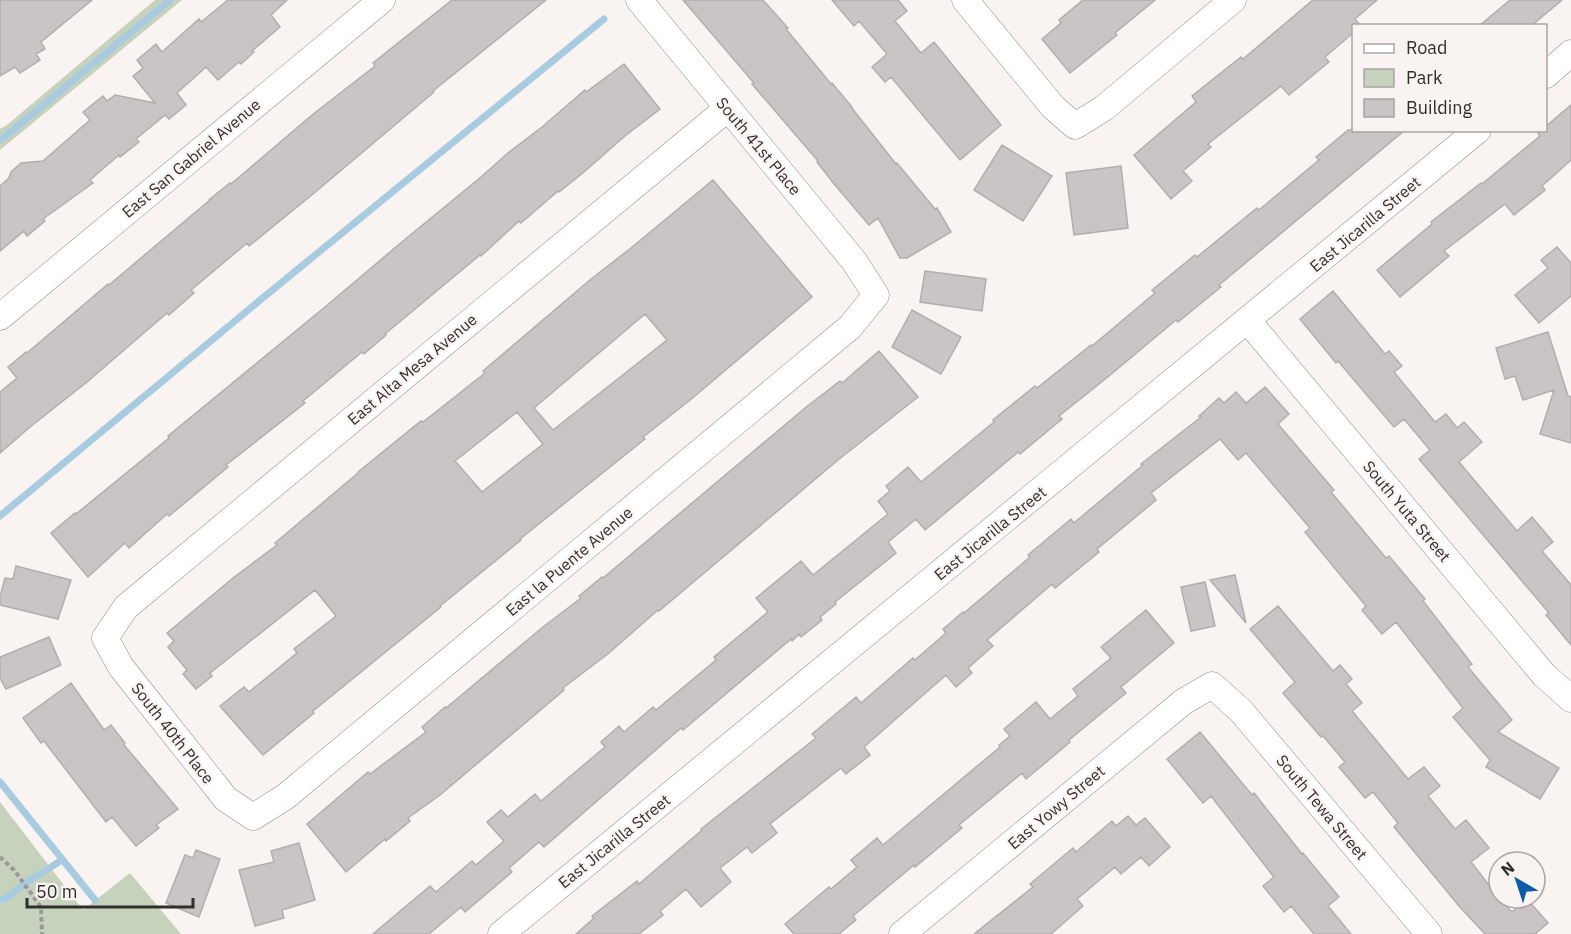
<svg xmlns="http://www.w3.org/2000/svg" width="1571" height="934" viewBox="0 0 1571 934" font-family="'IBM Plex Sans',sans-serif">
<style>
.green{fill:#c7d2bd}
.lines{fill:none;stroke-linecap:round;stroke-linejoin:round}
.stream{stroke:#a9cbdf;stroke-width:7}
.building{fill:#cac4c6;stroke:#b2adaf;stroke-width:1.5;fill-rule:evenodd}
.minor-casing{stroke:#918c8b;stroke-width:27}
.path{stroke:#9c9897;stroke-width:4;stroke-dasharray:4.5 3;stroke-linecap:butt}
.minor{stroke:#fff;stroke-width:26}
.labels{text-anchor:middle;stroke-width:5;stroke-linejoin:round;paint-order:stroke}
.street-label{font-size:16px;fill:#312f2e;stroke:#f9f4f2}
</style>
<rect width="100%" height="100%" fill="#f9f4f2"/>
<path class="green" d="M155,0h27l-182,150v-21l7,-4z
M0,802l83,108 47,-37 51,61h-181z"/>
<g class="lines">
<path class="stream" d="M0,140l12,-9 158,-131
M0,516l259,-215 345,-282
M0,782l95,118
M0,900l7,-2 17,-14 38,-24"/>
</g>
<path class="building" d="M0,0h92l-51,42 4,7 -9,5 4,6 -20,13 -5,-6 -15,9z
M228,0h59l-16,15 9,12 -28,24 2,1 -13,12 -2,-2 -21,18 -12,-13 -29,26 9,12 -17,14 -4,-4 -29,24 3,3 -19,15 -1,-2 -29,25 3,3 -50,36 2,2 -18,15 -3,-5 -24,20v-65l9,-8 2,-6 10,-9 22,-2 47,-41 -7,-8 20,-16 4,5 8,-6 40,8 -22,-27 10,-8 -6,-8 19,-16 6,8 37,-33 2,3z
M452,0h94l-113,91 1,1 -121,102 -64,52 -2,-3 -56,47 3,3 -25,22 -2,-2 -80,69 -57,45 -30,26v-61l17,-14 -9,-11 18,-15 1,1 81,-69 1,1 102,-86h-1l20,-16 1,1 81,-69 63,-49 -2,-3z
M683,0h80l25,28 -2,1 45,55 1,-1 20,24h-1l45,57 1,-1 38,46 2,-1 14,24 -44,26h-7l-22,-40 -9,7 -34,-40 -18,-23 1,-1 -66,-77 2,-1z
M832,0h66l9,11 -12,10 26,32 13,-11 67,83 -41,35 -69,-83 -6,5 -13,-15 15,-13 -28,-33 -5,5z
M1083,0h72l-40,33 2,2 -47,38 -28,-34 19,-16 -2,-3z
M1313,0h64l-22,19 6,7h-8v7l-28,24 4,5 -40,33 -8,-9 -73,58 3,3 -28,24 9,10 -21,18 -37,-44 62,-53 -4,-6 49,-39 2,2z
M1510,0h52l-31,26h-52z
M624,64l36,45 -35,27 -41,36 -25,20 -1,-1 -37,32 -2,-2 -38,35 -1,-1 -95,79 1,1 -22,19 -2,-2 -59,49 2,2 -79,62 2,2 -59,49 -2,-2 -38,34 -4,-5 -37,34 -37,-44 24,-20 1,1 93,-76 -1,-2 157,-129 78,-66 78,-64 27,-24 34,-26 43,-37 1,2z
M1571,105v55l-29,26 3,4 -31,25 -9,-11 -61,47 5,5 -49,41 -23,-27 55,-46 -1,-2 50,-39 1,1 58,-48 -2,-3 3,-3h4v-3z
M1348,130h57l-186,155 2,2 -43,35 -2,-2 -67,56 -50,40 3,3 -42,35 -2,-2 -93,78 -9,-11 -28,23 8,11 -61,49 1,2 -16,13 2,3 -21,17 -2,-3 -7,7 -1,-2 -108,91 -2,-2 -137,119 -5,-5 -30,26 3,4 -47,40 -4,-5 -32,27h-56l57,-48 6,6 36,-31 4,4 28,-24 -17,-19 14,-12 7,7 27,-23 6,7 64,-54 -4,-5 18,-16 5,6 29,-25 3,3 60,-50 -2,-3 54,-45 -12,-14 45,-37 12,14 75,-61 -10,-13 12,-10 -4,-5 22,-19 13,15 73,-60 -1,-2 42,-34 2,2 54,-43 1,1 63,-53 -3,-3 43,-35 2,2 60,-49 2,2 60,-50 -3,-3z
M1002,145l50,31 -29,45 -49,-31z
M1121,166l7,62 -54,7 -8,-62z
M713,180l99,117 -123,104 -46,36 2,2 -125,100 1,1 -81,66 1,1 -128,104 1,2 -51,42 -43,-49 24,-19 5,5 48,-39 -3,-4 42,-33 -21,-26 -105,83 2,3 -16,13 -13,-15 4,-4 -19,-23 6,-6 -7,-8 66,-55 44,-33 -2,-2 83,-70v-1l63,-51 2,1 62,-49 -2,-2 108,-92 40,-31zM645,314l22,26 -114,90 -19,-22zM517,412l26,32 -61,48 -27,-31z
M1557,247l14,16v33l-32,27 -24,-28 33,-27 -7,-8z
M925,271l61,8 -4,32 -62,-9z
M1333,291l52,63 4,-3 13,15 -8,6 41,50 11,-8 11,14 7,-6 18,20 -23,20 58,69 15,-14 21,25 -11,9 29,34v60l-25,-30 3,-2 -130,-154 11,-9 -26,-31 -10,8 -56,-66 -2,2 -36,-44z
M912,310l49,27 -20,37 -49,-27z
M1548,332l20,64 3,1v46l-31,-9 14,-44 -31,10 -8,-24 -10,3 -9,-31z
M879,351l39,46 -80,63 -179,151 -1,-1 -49,43 -46,35 1,2 -124,105 -32,23 2,3 -24,20 -1,-2 -39,33 -39,-48 61,-52 2,2 56,-42 -4,-5 23,-20 1,1 97,-81 38,-29 -2,-2 23,-19 1,1 202,-170 35,-27 2,2z
M1265,387l24,27 -11,10 56,66 -3,2 55,66 3,-2 36,43 -2,2 49,63 -4,3 44,53 -14,12 61,36 -19,31 -54,-32 4,-7 -37,-43 10,-9 -67,-86 -14,12 -20,-24 4,-4 -61,-74 5,-4 -64,-75 -8,7 -18,-21 -69,54 5,7 -59,49 2,3 -44,36 -3,-4 -65,56 6,6 -25,22 4,5 -16,14 -10,-12 -82,72 6,8 -24,19 -5,-6 -71,56 7,9 -25,20 -5,-6 -27,21 11,14 -30,25 -15,-18 -26,22 3,4 -24,19h-63l18,-16 -2,-2 45,-35 2,3 63,-54 -1,-1 115,-91 -4,-4 44,-37 5,6 52,-45 2,2 31,-27 -3,-4 20,-17 1,1 66,-56 -2,-2 43,-36 3,4 69,-58 -2,-1 60,-47 -2,-1 20,-18 5,5 12,-11 10,11z
M16,566l55,14 -13,39 -58,-14v-8l5,-19 8,1z
M1235,575l11,48 -36,-43z
M1205,582l10,44 -24,5 -10,-44z
M1278,606l55,65 7,-6 12,14 -6,5 16,19 -10,8 56,68 16,-12 16,19 -12,10 27,33 11,-9 23,28 -18,14 28,36 13,14 15,-13 21,24 -13,11h-50l-26,-28 -65,-79 4,-4 -25,-31 -8,6 -26,-31 6,-5 -22,-26 -2,1 -38,-44 12,-11 -45,-53z
M1146,610l28,33 -53,44 5,6 -57,47 1,2 -44,37 -4,-6 -63,52 3,3 -47,39 -1,-2 -61,51 3,4 -17,14h-45l-9,-10 44,-37 2,2 26,-22 -6,-7 26,-22 6,7 62,-52 55,-46 -1,-2 11,-9 -6,-7 32,-27 14,17 28,-23 -5,-7 38,-31 -10,-11z
M49,637l12,28 -55,24 -6,-11v-21z
M71,683l33,47 7,-5 14,18 -1,2 54,64 -22,16 3,3 -23,18 -24,-29 -6,5 -62,-81 -3,2 -18,-25z
M1200,732l52,63 2,-2 48,61 1,-1 36,44 -11,9 23,28h-37l-23,-28 -7,6 -21,-26 11,-9 -63,-81 -8,7 -36,-44z
M1128,816l8,9 9,-7 25,29 -21,19 -8,-9 -20,17 -6,-7 -38,32 6,7 -32,28h-77l59,-47 -3,-3 43,-36 3,4 36,-31 4,5z
M299,843l16,57 -33,10 2,8 -29,8 -16,-56 35,-8 -3,-11z
M196,850l24,9 -21,58 -33,-14 19,-48 8,3z"/>
<g class="lines">
<defs>
<path id="minor" d="M639,0l215,261 22,34 -26,32 -565,470 -32,20 -27,-18 -105,-132 -16,-29 21,-31 602,-499
M965,0l88,107 22,19 29,-18 129,-108
M1546,75l25,-22
M0,317l382,-317
M1248,321l296,354 27,24
M501,934l977,-804
M902,934l281,-232 29,-17 29,26 188,223"/>
</defs>
<use href="#minor" class="minor-casing"/>
<path class="path" d="M0,857l14,13 27,37 1,27"/>
<use href="#minor" class="minor"/>
</g>
<g class="labels">
<g class="street-label">
<text transform="translate(759 146) rotate(50)" y="6">South 41st Place</text>
<text transform="translate(191 158) rotate(-40)" y="6">East San Gabriel Avenue</text>
<text transform="translate(1365 224) rotate(-40)" y="6">East Jicarilla Street</text>
<text transform="translate(412 369) rotate(-40)" y="6">East Alta Mesa Avenue</text>
<text transform="translate(1407 511) rotate(50)" y="6">South Yuta Street</text>
<text transform="translate(990 533) rotate(-39)" y="6">East Jicarilla Street</text>
<text transform="translate(569 561) rotate(-40)" y="6">East la Puente Avenue</text>
<text transform="translate(173 733) rotate(52)" y="6">South 40th Place</text>
<text transform="translate(1056 807) rotate(-40)" y="6">East Yowy Street</text>
<text transform="translate(1322 807) rotate(50)" y="6">South Tewa Street</text>
<text transform="translate(614 841) rotate(-39)" y="6">East Jicarilla Street</text>
</g>
</g>
<rect x="1352" y="24" width="195" height="108" fill="#f9f4f2" stroke="#a9a5a4" stroke-width="1.5"/>
<rect x="1364" y="44" width="30" height="9" fill="#ffffff" stroke="#a9a5a4" stroke-width="1.5"/>
<text x="1406" y="54" font-size="18" fill="#312f2e">Road</text>
<rect x="1364" y="69" width="30" height="18" fill="#c7d2bd" stroke="#a9a5a4" stroke-width="1.5"/>
<text x="1406" y="84" font-size="18" fill="#312f2e">Park</text>
<rect x="1364" y="99" width="30" height="18" fill="#cac4c6" stroke="#a9a5a4" stroke-width="1.5"/>
<text x="1406" y="114" font-size="18" fill="#312f2e">Building</text>
<g transform="translate(1517 880) rotate(321)"><circle r="28" fill="#f9f4f2" stroke="#a9a5a4" stroke-width="1.5"/>
<path d="M0-4.5L10 22L0 15L-10 22Z" fill="#0e5baa"/>
<text y="-9" font-size="16" font-weight="bold" text-anchor="middle" fill="#312f2e">N</text>
</g>
<path d="M27 898v9h166v-9" fill="none" stroke="#312f2e" stroke-width="3"/>
<text x="36" y="898" font-size="18" fill="#312f2e" stroke="#f9f4f2" stroke-width="4.5" paint-order="stroke">50 m</text>
</svg>
